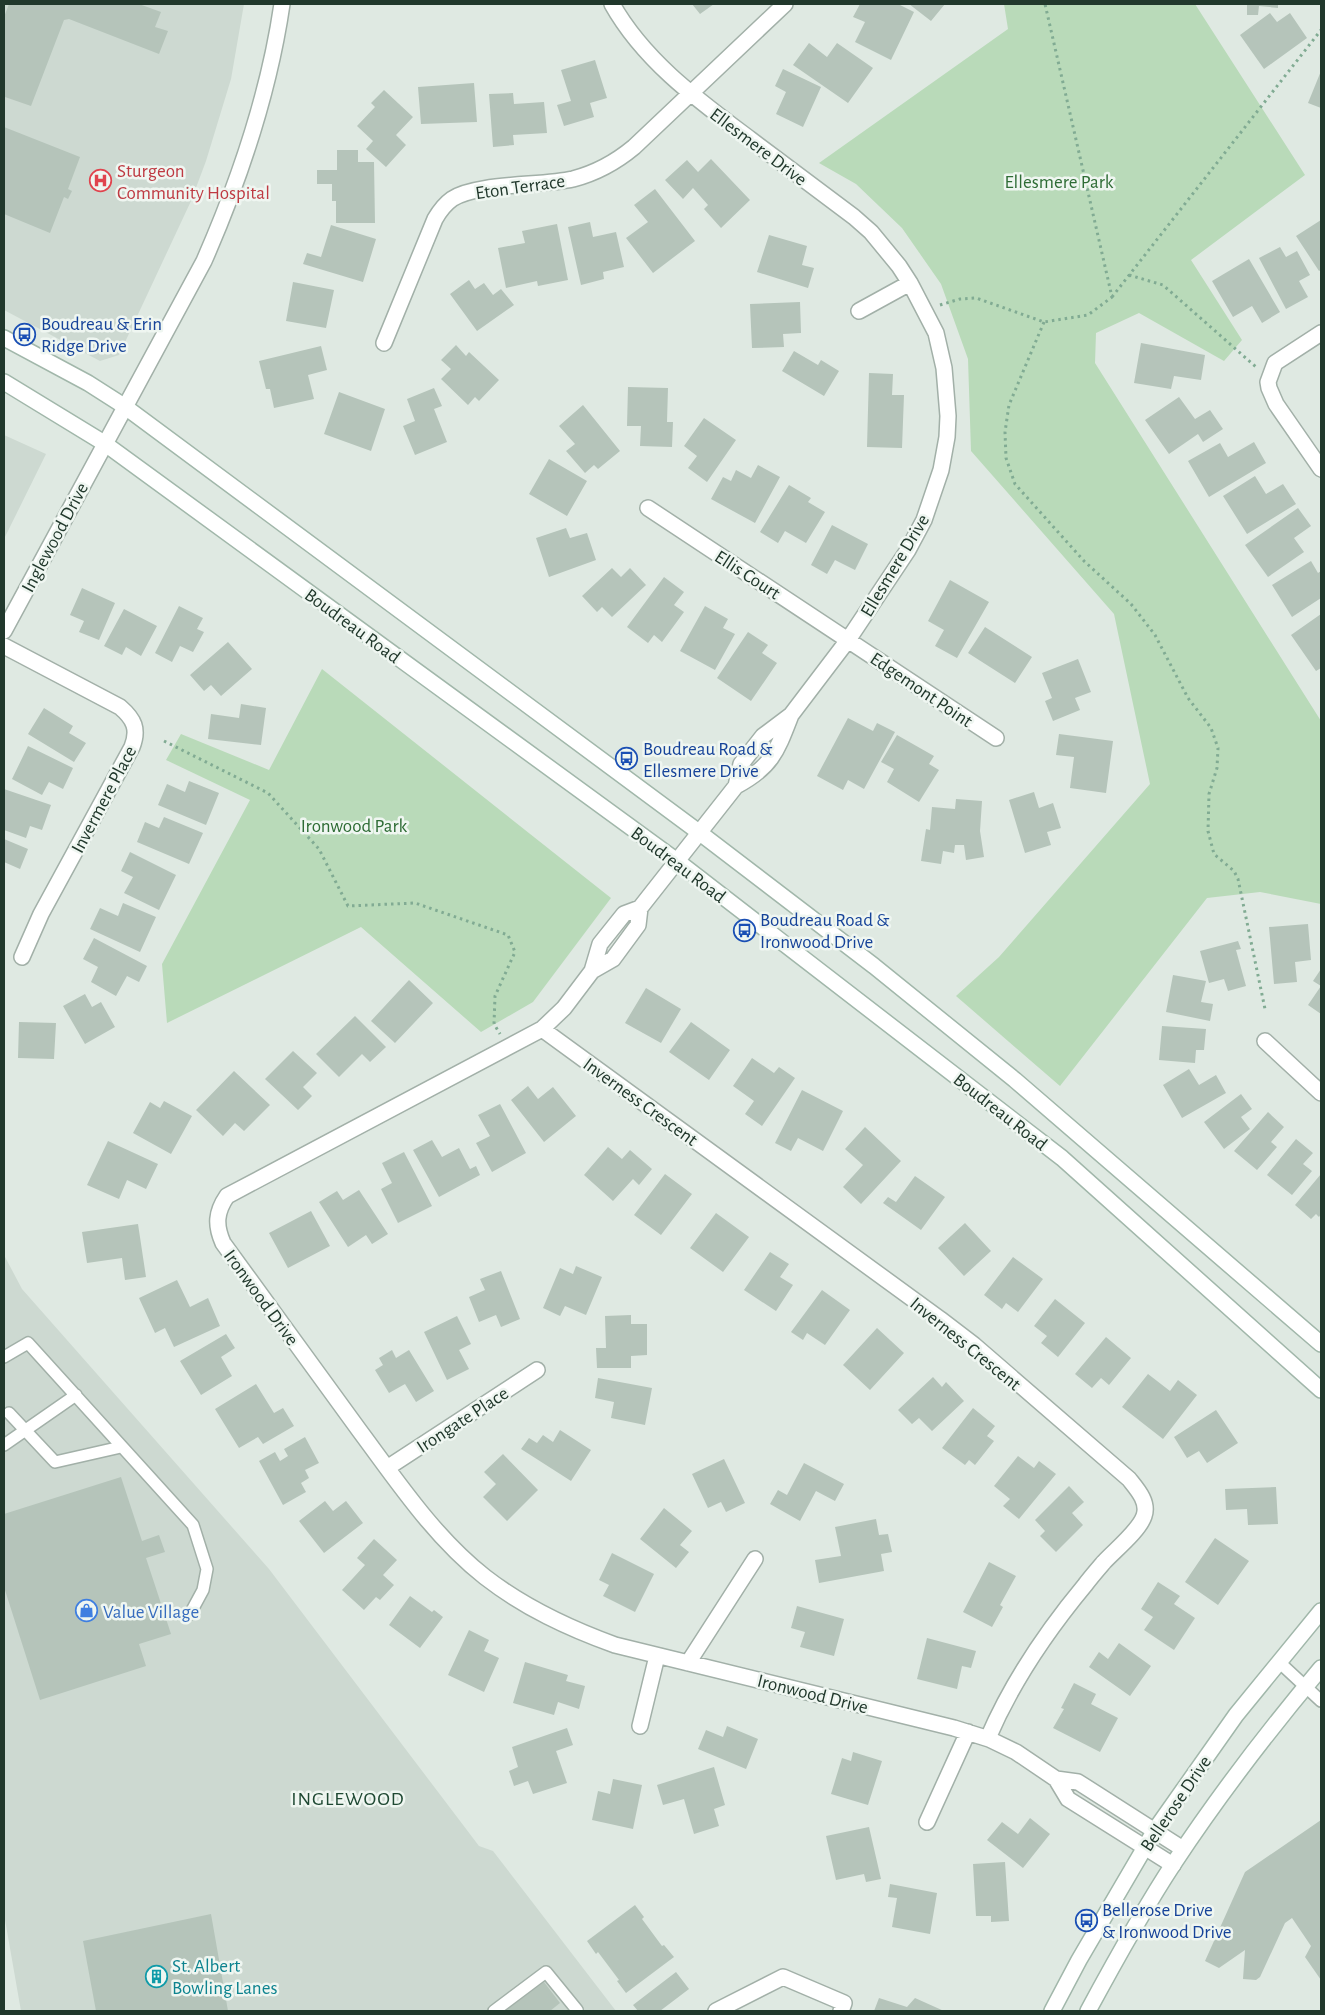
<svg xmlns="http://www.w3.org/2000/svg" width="1325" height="2015" viewBox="0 0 1325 2015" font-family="'Alegreya Sans',sans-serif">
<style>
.built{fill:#cdd9d1}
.green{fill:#b9dab9}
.building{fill:#b5c4ba}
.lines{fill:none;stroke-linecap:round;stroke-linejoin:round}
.service-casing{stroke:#a2b0a8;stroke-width:14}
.minor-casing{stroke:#a2b0a8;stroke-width:18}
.tertiary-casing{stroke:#a2b0a8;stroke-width:18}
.secondary-casing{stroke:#a1b7aa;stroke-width:18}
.path{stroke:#81ab93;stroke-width:3;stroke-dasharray:2.5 4;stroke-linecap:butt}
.service{stroke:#fff;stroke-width:11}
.minor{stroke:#fff;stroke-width:15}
.tertiary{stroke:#fff;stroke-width:15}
.secondary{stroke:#fff;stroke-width:15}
.labels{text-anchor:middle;stroke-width:5;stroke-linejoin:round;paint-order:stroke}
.street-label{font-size:19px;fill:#21382c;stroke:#eff6f1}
.health-label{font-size:19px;fill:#be3a42;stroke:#eff6f1;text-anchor:start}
.park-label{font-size:19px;fill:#2e6c35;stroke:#eff6f1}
.transit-label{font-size:19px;fill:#164399;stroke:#eff6f1;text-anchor:start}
.shop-label{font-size:19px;fill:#366cbe;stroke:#eff6f1;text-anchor:start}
.culture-label{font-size:19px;fill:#0d838f;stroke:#eff6f1;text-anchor:start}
.neighbourhood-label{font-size:20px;letter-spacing:1px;fill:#1f4933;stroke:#eff6f1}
</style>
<rect width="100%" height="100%" fill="#dfe9e2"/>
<path class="built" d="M4,4h240l-13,75 -25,82 -15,40 -72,154 -19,6 -96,-51z
M4,435l42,19 -42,85z
M4,1255l18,34 247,280 210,277 14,5 123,160h-595l-17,-97z"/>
<path class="green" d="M1004,4h191l110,171 -114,85 51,80 -18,21 -85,-48 -43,20 -1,30 226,358v183l-61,-12 -53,6 -147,188 -104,-90 43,-39 151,-173 -36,-170 -143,-163 -3,-92 -27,-75 -39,-56 -46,-44 -37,-21 189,-134z
M322,669l289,229 -78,104 -52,30 -120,-105 -194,96 -5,-59 88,-164 -84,-40 15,-26 88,36z"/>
<path class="building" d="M9,4h130l22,8 -6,15 13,4 -9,23 -90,-35 -5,1 -33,86 -26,-9 -1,4v-84z
M692,4h22l-14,10z
M860,4h38l16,8 -23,48 -36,-18 10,-20 -12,-5z
M909,4h36l-14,17z
M1247,4h31v4l-19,-2 -1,9h-11z
M1270,13l7,9 13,-9 17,25 -43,31 -24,-34z
M809,43l18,14 10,-14 36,25 -25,35 -55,-38z
M595,60l12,38 -17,5 4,14 -30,9 -7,-21 14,-4 -10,-31z
M783,69l38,18 -18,40 -27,-13 10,-22 -11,-6z
M1321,71v37l-13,-5z
M474,83l3,39 -56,2 -3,-37z
M384,90l29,27 -17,18 10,10 -20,22 -20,-18 7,-8 -16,-15 18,-19 -4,-4z
M513,93l1,11 30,-2 3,31 -34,2 1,10 -21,2 -4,-53z
M4,127l76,30 -12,32 4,2 -4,8 -4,-2 -14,36 -46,-19z
M337,150h21v12h16l1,61h-39v-22h-4v-17h-15v-14h20z
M711,159l39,41 -29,28 -17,-19 4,-4 -15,-17 -10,11 -18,-19 22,-20 11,12z
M655,189l40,52 -42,32 -27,-35 22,-16 -14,-17z
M1321,220v50l-2,1 -23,-35z
M590,222l3,15 23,-5 8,35 -21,5 1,7 -23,6 -13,-58z
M557,224l11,56 -30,6 -1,-5 -31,7 -8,-40 27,-5 -3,-12z
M331,225l45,14 -13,43 -60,-18 4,-11 14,4z
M769,235l38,11 -5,19 12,3 -6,20 -51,-16z
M1280,247l6,10 11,-6 13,24 -11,6 9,16 -22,12 -27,-51z
M1249,259l31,53 -18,11 -10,-17 -19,11 -21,-36z
M469,280l6,9 9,-6 9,12 8,-6 13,16 -37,26 -27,-37z
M293,282l41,8 -8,38 -40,-7z
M800,302l1,31 -18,1 1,13 -32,1 -2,-44z
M1141,343l64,12 -4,25 -27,-4 -3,13 -37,-6z
M456,345l10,11 3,-4 30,28 -20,21 -4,-4 -7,8 -27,-26 10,-10 -10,-9z
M321,346l6,24 -19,5 6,24 -40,9 -4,-19h-4l-7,-28z
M794,351l24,14 3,-5 18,11 -15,25 -42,-25z
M869,373l24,1 -1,21h12l-2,53 -35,-1z
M628,387l40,1 -1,34h6l-1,25 -32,-1 1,-20h-14z
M434,388l8,18 -8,3 13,33 -32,13 -12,-29 12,-5 -8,-22z
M339,392l46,17 -14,42 -47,-17z
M1179,397l16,22 15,-9 13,19 -20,13 -5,-8 -29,20 -24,-34z
M583,405l37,46 -22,18 -4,-4 -9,8 -19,-22 9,-7 -16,-18z
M704,418l32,22 -29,42 -19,-14 9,-12 -13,-10z
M1254,442l12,21 -57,34 -21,-36 32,-18 8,14z
M549,459l38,22 -20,35 -38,-22z
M758,465l22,12 -25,46 -44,-24 12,-22 8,4 5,-11 15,8z
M1255,476l11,18 17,-10 13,20 -49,30 -24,-38z
M789,485l22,13 -3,4 17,10 -19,31 -21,-12 -7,12 -18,-11z
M1298,508l13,18 -17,12 10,14 -36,25 -23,-32z
M832,525l36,19 -13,26 -20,-10 -8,14 -16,-9z
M566,528l4,10 17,-5 9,27 -47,17 -13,-39z
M1311,561l7,12 3,-2v27l-29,19 -20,-32z
M612,568l9,9 9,-9 16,17 -34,32 -10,-10 -5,5 -15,-16z
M664,577l20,15 -10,13 10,7 -22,30 -8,-7 -6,8 -21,-16z
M950,580l39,22 -32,56 -22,-12 9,-16 -16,-9z
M82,588l33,15 -16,37 -20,-8 5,-11 -14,-6z
M179,606l24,12 -6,11 7,3 -11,20 -13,-6 -8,16 -17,-9z
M705,606l23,13 -5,9 12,6 -20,36 -35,-19z
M124,609l33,17 -16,30 -15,-9 -4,8 -18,-9z
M1321,614v54l-5,3 -25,-36z
M985,627l47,30 -17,26 -47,-30z
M748,632l20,13 -6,8 15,10 -26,38 -34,-23z
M228,642l24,27 -31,27 -10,-11 -7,6 -14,-16z
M1078,659l13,33 -16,6 5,12 -27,11 -8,-20 7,-3 -10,-25z
M241,704l25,4 -5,37 -53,-6 3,-25 28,4z
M44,708l29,18 -4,7 17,10 -12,19 -46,-28z
M848,718l25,13 4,-8 18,9 -31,57 -16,-9 -5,10 -26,-14z
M1059,734l54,7 -7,52 -36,-5 4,-31 -18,-2z
M897,735l37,21 -5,8 10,6 -20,32 -32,-20 7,-13 -13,-7z
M28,746l45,22 -10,21 -14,-7 -7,13 -30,-16z
M189,781l30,12 -13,32 -48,-20 9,-21 18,8z
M4,789l47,16 -9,25 -12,-4 -4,12 -22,-8z
M1034,792l5,16 14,-5 8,25 -14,4 4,13 -26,8 -16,-53z
M956,799l26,2 -2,30 4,26 -18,3 -2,-15h-9l-1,8 -11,-2 -2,13 -20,-3 5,-32 4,1 2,-23 23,2z
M164,817l39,16 -14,31 -52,-22 8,-20 14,6z
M4,839l24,10 -8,20 -16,-7z
M130,852l46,23 -17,35 -35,-17 9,-16 -12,-6z
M123,903l33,14 -16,35 -50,-23 10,-21 18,8z
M1308,924l3,36 -16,2 2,20 -23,2 -5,-57z
M94,938l53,28 -8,16 -12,-6 -11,20 -25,-14 7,-15 -15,-8z
M1238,941l3,8 -5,1 10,36 -18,5 -4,-12 -15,4 -9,-32z
M1321,969v45l-13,-9 13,-19 -8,-5z
M1173,975l33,6 -5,21 12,2 -3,17 -44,-9z
M409,980l24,23 -38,40 -24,-22z
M646,988l35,21 -20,34 -36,-20z
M85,994l7,13 9,-5 14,25 -30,17 -22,-38z
M355,1016l31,31 -16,15 -8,-8 -23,23 -23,-23z
M19,1022l37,1 -2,36 -36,-1z
M691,1022l39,28 -21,30 -40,-28z
M1162,1026l44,3 -2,21h-8l-1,13 -36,-3z
M293,1051l24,22 -14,14 9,9 -14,14 -33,-31z
M752,1058l22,15 5,-6 16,11 -33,48 -17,-12 9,-13 -21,-15z
M1189,1069l10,16 17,-10 10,18 -44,25 -19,-33z
M234,1071l36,34 -26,26 -9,-8 -12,13 -27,-26z
M528,1086l10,13 15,-12 23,29 -32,26 -33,-42z
M802,1090l41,21 -20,40 -25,-13 -7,13 -16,-8z
M1241,1094l11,15 -11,8 9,12 -26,20 -20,-27z
M164,1101l28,15 -21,38 -38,-21 17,-31 10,6z
M500,1104l26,49 -34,19 -16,-29 14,-7 -12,-21z
M1268,1112l16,15 -13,15 6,5 -20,23 -23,-19z
M865,1127l36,34 -40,43 -18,-17 20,-22 -18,-16z
M1296,1139l17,14 -10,11 9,7 -20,24 -25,-20z
M432,1140l10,17 17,-9 11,21 6,-3 4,9 -41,22 -26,-47z
M108,1141l50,23 -12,25 -19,-9 -8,19 -32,-14z
M608,1147l14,12 8,-9 22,19 -13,16 -6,-6 -20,22 -29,-26z
M404,1152l28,54 -34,17 -17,-34 11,-6 -10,-20z
M665,1174l27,20 -31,41 -27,-20z
M1321,1174v40l-2,3 -3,-3 -5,5 -16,-14z
M915,1176l30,21 -24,33 -38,-27 5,-6 8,5z
M359,1190l29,44 -16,10 -6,-9 -18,12 -29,-45 18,-11 6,9z
M311,1211l19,35 -42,22 -19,-35z
M716,1213l33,24 -26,35 -33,-24z
M965,1223l26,28 -27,25 -26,-28z
M138,1224l8,53 -21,3 -3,-22 -35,5 -5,-31z
M770,1252l19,12 -9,13 13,8 -17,26 -32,-21z
M1013,1257l30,22 -25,33 -12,-9 -4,6 -18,-14z
M576,1266l26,11 -16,38 -21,-9 -5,10 -17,-8 17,-40 13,6z
M501,1271l19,48 -19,8 -5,-12 -17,7 -10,-25 16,-7 -5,-11z
M177,1280l13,27 18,-9 12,28 -46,21 -9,-19 -10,5 -16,-35z
M822,1290l28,20 -25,35 -18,-12 -4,7 -12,-8z
M1055,1299l30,24 -27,34 -17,-14 6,-7 -13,-10z
M631,1315v9h16v31l-16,1v12h-34l-1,-20h10l-1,-32z
M457,1316l14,28 -12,6 10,19 -22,11 -23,-48z
M877,1328l27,25 -34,37 -27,-25z
M226,1334l9,14 -14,9 11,19 -31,19 -21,-34z
M1106,1337l25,21 -22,27 -8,-7 -9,10 -17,-14z
M392,1350l4,8 13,-8 25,41 -18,11 -11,-18 -16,9 -14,-23 8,-5 -4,-7z
M1148,1374l22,17 8,-11 19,15 -34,44 -41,-32z
M933,1377l9,10 4,-5 18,19 -32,30 -13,-13 -7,6 -14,-14z
M598,1378l54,10 -7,37 -34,-7 3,-16 -19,-4z
M256,1384l18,29 9,-5 11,18 -31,18 -5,-7 -19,11 -24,-39z
M973,1408l22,18 -8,10 7,5 -19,24 -6,-5 -4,5 -23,-17z
M1216,1410l22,33 -31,20 -8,-12 -12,7 -13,-21z
M560,1430l31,20 -20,31 -50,-32 8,-11 8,5 6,-8 10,7z
M305,1437l14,26 -14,7 4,8 -8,5 5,9 -23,13 -24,-44 16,-9 5,9 8,-5 -4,-7z
M503,1454l35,36 -31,31 -24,-24 13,-13 -12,-12z
M1018,1456l16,12 5,-7 17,13 -37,45 -16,-13 7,-7 -16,-13z
M724,1459l21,44 -19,9 -5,-10 -13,6 -16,-34z
M804,1463l40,21 -9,17 -19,-10 -16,30 -30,-17 8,-14 9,5z
M121,1477l21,64 17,-6 6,17 -19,6 25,76 -32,10 7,22 -106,34 -36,-113v-73z
M1069,1486l15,16 -12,11 11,12 -27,27 -16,-16 5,-5 -10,-11z
M1276,1487l2,37 -30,1 -1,-16 -21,1 -1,-21z
M325,1501l8,10 13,-10 17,22 -39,30 -25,-32z
M664,1508l28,23 -12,14 9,7 -13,16 -36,-29z
M876,1519l3,16 9,-1 4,18 -11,2 3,17 -65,12 -4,-23 26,-4 -6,-29z
M1215,1538l34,23 -31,44 -33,-23z
M374,1539l23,21 -14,15 11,10 -14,15 -4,-3 -12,13 -22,-20 23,-25 -8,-7z
M612,1553l42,21 -19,38 -32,-16 6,-11 -10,-5z
M989,1562l27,14 -16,29 3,2 -11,20 -29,-15z
M1158,1582l22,14 -6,8 21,14 -21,32 -30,-20 9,-13 -12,-8z
M410,1596l22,16 2,-2 9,7 -23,31 -31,-23z
M797,1606l47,13 -10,37 -34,-9 5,-15 -14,-4z
M469,1630l20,10 -5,11 15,7 -15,34 -36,-17z
M927,1638l49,13 -5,17 -9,-2 -5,23 -40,-10z
M1119,1643l32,23 -21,30 -41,-29 10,-15 9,7z
M525,1662l43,13 -2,6 19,5 -6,23 -21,-7 -4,13 -41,-12z
M1074,1683l22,11 -5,10 27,14 -18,34 -47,-24 11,-19 -3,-1z
M727,1726l31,13 -12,30 -48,-20 8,-19 17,7z
M567,1728l6,17 -17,6 11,32 -34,11 -5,-13 -14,5 -5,-15 9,-4 -6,-20z
M853,1752l29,9 -14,44 -37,-11 11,-36 9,3z
M714,1767l11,38 -11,4 5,17 -25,8 -10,-35 -21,6 -6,-20z
M613,1779l29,6 -9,44 -41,-9 6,-29 12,3z
M1030,1818l20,16 -27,34 -36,-28 15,-18 16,12z
M1321,1820v160l-16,-23 6,-11 -19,-28 -7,5 -25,54 -4,3 -13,-1 2,-29 -26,18 -14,-7 40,-89z
M869,1827l12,52 -15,3 -2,-8 -28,6 -10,-44z
M1005,1862l4,59 -18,1v-6h-15l-3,-52z
M890,1884l47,9 -7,41 -38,-7 5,-29 -9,-1z
M635,1905l9,12 -2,2 20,27 2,-1 10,12 -48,36 -9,-12 2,-1 -21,-28 -2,2 -9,-13z
M211,1914l17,97h-132l-13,-70z
M676,1972l13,17 -29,22h-22l-5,-6z
M544,1982l16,21 -10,8h-45z
M879,1998l28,9 8,-9 29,13h-70z"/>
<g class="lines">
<defs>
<path id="service" d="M4,1357l24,-14 165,182 14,44 -4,21 -13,24
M9,1413l46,49 66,-15
M4,1445l72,-50
M1279,1662l42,39
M494,2011l52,-39 31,38 -1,1"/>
<path id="minor" d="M612,4c32,57 86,96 138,135 35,26 69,52 104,78l17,15 28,34 11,17 26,50 8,35 4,48 -1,21 -6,33 -17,50 -16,30 -60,90 -57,75 -28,21 -22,28 -5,22
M859,311l51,-28
M1321,333l-46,30 -7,19 1,6 7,16 45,65
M384,343l51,-124c4,-7 10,-15 17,-20 23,-16 90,-13 121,-20 23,-6 43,-17 61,-32l151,-143
M648,508l348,230
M4,646l116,61c14,12 19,22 12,40l-91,167 -19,43
M640,908l-16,6 -24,30 -8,27 -28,37 -22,21 -315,167c-11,16 -12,29 -4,47 45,62 91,125 136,187 38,51 75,107 126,147 40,31 83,51 130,68l339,83 35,11 27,13 40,27 22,3 105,67
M592,971l21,-12 25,-34 2,-17 96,-122c36,-19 41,-35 55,-71
M542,1029l398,290 34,26 155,134c8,10 20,23 15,37 -5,15 -29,34 -40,46 -6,7 -13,15 -19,23 -39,47 -73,97 -97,153
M1265,1041l56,52
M387,1468l150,-98
M688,1663l67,-104
M640,1726l17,-70
M1056,1779l12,20 105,66
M927,1822l41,-90
M716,2011l67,-34 61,26 -3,8"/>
<path id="tertiary" d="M4,631l200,-370c36,-82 65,-168 78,-257"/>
<path id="secondary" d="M4,338l84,45 36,23 576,427 174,133 141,114 306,264
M4,382l100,61 573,418 385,297 259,232
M1052,2011l27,-51 76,-130 81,-115 85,-104
M1088,2011c27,-50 55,-101 86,-148 45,-68 95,-133 147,-195"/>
</defs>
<use href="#service" class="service-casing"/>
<use href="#minor" class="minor-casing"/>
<use href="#tertiary" class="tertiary-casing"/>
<use href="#secondary" class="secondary-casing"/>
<path class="path" d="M1129,275l34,10 93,82
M1112,297l209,-267
M940,305l20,-6 16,-1 68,24 44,-7 24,-18 -67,-293
M1044,322l-35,83 -4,27 1,26 9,26 69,77 47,43 24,31 33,63 23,30 7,20 -1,20 -8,26 -1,37 6,23 20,17 4,8 27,130
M164,741l104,52 51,56 29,57 67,-3 93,32 7,17 -20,44 -1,28 6,10"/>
<use href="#service" class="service"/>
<use href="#minor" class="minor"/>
<use href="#tertiary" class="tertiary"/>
<use href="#secondary" class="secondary"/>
</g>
<defs>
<symbol id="hospital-ring" viewBox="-11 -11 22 22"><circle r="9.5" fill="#eff6f1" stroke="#e0444e" stroke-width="1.5"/><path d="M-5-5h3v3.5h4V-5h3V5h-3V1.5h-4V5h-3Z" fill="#e0444e"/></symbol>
<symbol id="bus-ring" viewBox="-11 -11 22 22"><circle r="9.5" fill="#eff6f1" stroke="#1a4fb4" stroke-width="1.5"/><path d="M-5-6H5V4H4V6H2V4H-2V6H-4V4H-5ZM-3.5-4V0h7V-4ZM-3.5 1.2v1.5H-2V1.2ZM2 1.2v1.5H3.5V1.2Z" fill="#1a4fb4"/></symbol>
<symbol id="shop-ring" viewBox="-11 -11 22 22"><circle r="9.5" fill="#eff6f1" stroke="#3f7fe0" stroke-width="1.5"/><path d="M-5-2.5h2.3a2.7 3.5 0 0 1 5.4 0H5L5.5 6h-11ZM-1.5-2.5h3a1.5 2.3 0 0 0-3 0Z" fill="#3f7fe0"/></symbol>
<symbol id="building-ring" viewBox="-11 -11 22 22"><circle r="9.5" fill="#eff6f1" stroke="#0f9aa8" stroke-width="1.5"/><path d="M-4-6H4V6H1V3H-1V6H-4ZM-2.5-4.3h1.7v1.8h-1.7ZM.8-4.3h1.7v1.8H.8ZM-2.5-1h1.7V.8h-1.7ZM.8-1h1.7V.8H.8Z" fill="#0f9aa8"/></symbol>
</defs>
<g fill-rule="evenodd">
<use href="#hospital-ring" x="88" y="168" width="25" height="25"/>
<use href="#bus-ring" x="12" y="322" width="25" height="25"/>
<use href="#bus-ring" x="614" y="746" width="25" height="25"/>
<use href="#bus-ring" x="732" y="918" width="25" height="25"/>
<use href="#shop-ring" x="74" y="1598" width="25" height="25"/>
<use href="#bus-ring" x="1074" y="1908" width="25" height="25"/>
<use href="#building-ring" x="144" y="1964" width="25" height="25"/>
</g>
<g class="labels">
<g class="street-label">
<text transform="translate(759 146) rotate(37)" y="7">Ellesmere Drive</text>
<text transform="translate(520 186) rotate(-8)" y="7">Eton Terrace</text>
<text transform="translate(54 537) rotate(-62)" y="7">Inglewood Drive</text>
<text transform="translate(894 565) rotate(-59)" y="7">Ellesmere Drive</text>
<text transform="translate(748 574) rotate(33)" y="7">Ellis Court</text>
<text transform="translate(353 625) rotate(36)" y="7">Boudreau Road</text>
<text transform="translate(922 689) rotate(34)" y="7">Edgemont Point</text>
<text transform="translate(103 799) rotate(-62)" y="7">Invermere Place</text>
<text transform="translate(679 864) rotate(37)" y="7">Boudreau Road</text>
<text transform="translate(641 1101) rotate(36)" y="7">Inverness Crescent</text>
<text transform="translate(1001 1111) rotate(38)" y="7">Boudreau Road</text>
<text transform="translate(262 1297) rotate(54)" y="7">Ironwood Drive</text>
<text transform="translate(966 1343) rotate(39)" y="7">Inverness Crescent</text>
<text transform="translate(462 1419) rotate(-33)" y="7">Irongate Place</text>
<text transform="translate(813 1693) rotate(14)" y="7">Ironwood Drive</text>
<text transform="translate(1175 1803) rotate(-56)" y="7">Bellerose Drive</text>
</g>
<g class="health-label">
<text x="117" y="177">Sturgeon<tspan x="117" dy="22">Community Hospital</tspan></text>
</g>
<g class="park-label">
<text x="1059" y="188">Ellesmere Park</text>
<text x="354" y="832">Ironwood Park</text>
</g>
<g class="transit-label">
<text x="41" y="330">Boudreau &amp; Erin<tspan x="41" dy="22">Ridge Drive</tspan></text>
<text x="643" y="755">Boudreau Road &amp;<tspan x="643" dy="22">Ellesmere Drive</tspan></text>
<text x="760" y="926">Boudreau Road &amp;<tspan x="760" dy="22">Ironwood Drive</tspan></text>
<text x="1102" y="1916">Bellerose Drive<tspan x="1102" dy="22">&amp; Ironwood Drive</tspan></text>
</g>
<g class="shop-label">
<text x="103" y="1618">Value Village</text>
</g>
<g class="culture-label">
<text x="172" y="1972">St. Albert<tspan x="172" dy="22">Bowling Lanes</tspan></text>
</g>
<g class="neighbourhood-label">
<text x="348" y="1805">INGLEWOOD</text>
</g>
</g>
<rect width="1325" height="2015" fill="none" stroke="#21382c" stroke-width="10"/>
</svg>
